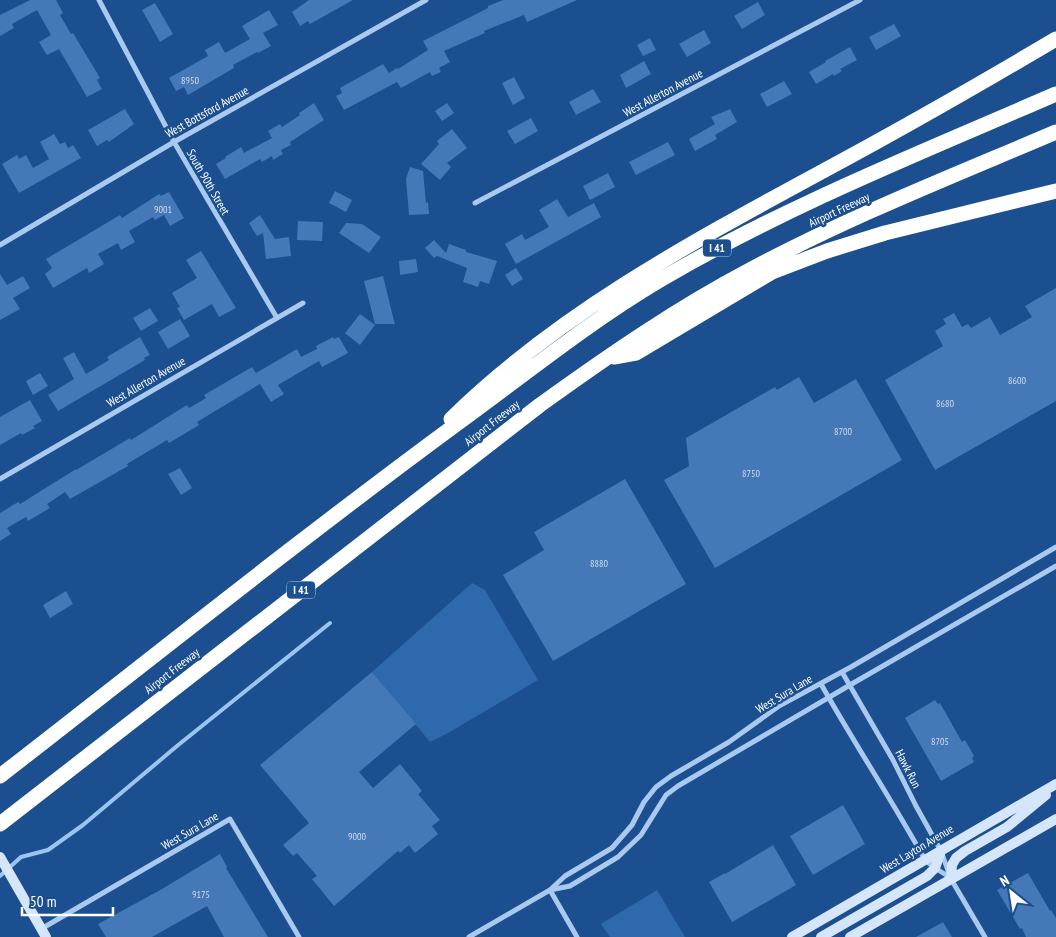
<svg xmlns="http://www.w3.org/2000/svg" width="1056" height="937" viewBox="0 0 1056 937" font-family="'PT Sans Narrow',sans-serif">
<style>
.green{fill:#2e69ad}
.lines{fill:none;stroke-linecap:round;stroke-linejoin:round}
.stream{stroke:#9cc4f0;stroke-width:4}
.building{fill:#4478b7}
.street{stroke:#a9c9ee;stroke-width:5}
.secondary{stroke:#d6e6fa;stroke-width:10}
.highway{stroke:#fff;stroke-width:15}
.labels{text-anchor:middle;stroke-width:5;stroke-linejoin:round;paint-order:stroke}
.number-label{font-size:10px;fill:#d0dded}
.shield{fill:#1b4f8f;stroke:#bbcadd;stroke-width:1}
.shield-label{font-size:11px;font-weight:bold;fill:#fff}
.street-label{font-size:12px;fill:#fff;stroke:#1b4f8f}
</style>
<rect width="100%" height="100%" fill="#1b4f8f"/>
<path class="green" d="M472,583l13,7 53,90 -90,53 -18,9 -58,-70z
M657,890l28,47h-75l-9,-13z"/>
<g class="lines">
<path class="stream" d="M0,876l21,-19 27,-7 35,-25 94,-79 153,-123"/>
</g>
<path class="building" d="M30,0h26l7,13 -3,2 11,19 2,-1 27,45 -3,2 5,9 -15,8 -28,-48 -12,6 -8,-13 12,-7 -14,-25 -25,14 2,4 -14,8v-21z
M309,0h44l-43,24 -2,-3 -8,5 -8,-14z
M503,0h74l-50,22 -3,-7 -40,16 1,2 -41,18 6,11 -11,6 2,4 -9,4 -2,-4 -29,16 -4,-6 -53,28 -8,-14 6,-3 -2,-5 43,-24 6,9 8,-5 1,1 30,-19 -5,-9 65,-33v-2z
M758,2l7,13 -23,14 -8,-13z
M155,3l18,31 -13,8 -18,-32z
M269,10l9,15 -15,8 8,13 -13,7 -1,-1 -24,13 1,3 -46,27 -4,-8 -8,4 -7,-13 39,-22 -3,-6 14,-8 6,11 25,-14 -8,-13z
M894,24l7,12 -25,14 -7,-13z
M704,30l7,13 -24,14 -8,-13z
M650,38l6,12 -13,6 -6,-11z
M850,47l7,13 -17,9 2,2 -8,5 -1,-2 -17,10 -7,-12 17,-10 -1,-1z
M644,61l7,13 -25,14 -6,-13z
M514,77l11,21 -12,7 -11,-22z
M784,81l8,13 -25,13 -7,-13z
M593,89l8,13 -25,13 -7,-13z
M314,103l10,17 -34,22 1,3 -10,5 2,4 -10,6 -1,-4 -10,6 -2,-3 -35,20 -9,-15 10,-6 -1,-1 16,-10 3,6 28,-15 -4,-7 12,-7 2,3 18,-12 -1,-2z
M447,103l7,10 -12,8 -7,-10z
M125,109l9,15 -25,18 -2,-2 -10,6 -9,-16z
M730,109l7,13 -22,13 2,4 -22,12 -6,-12 26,-15 -4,-7z
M531,118l7,13 -23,13 -8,-13z
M452,129l15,19 -20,15 4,4 -11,13 -19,-16 18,-20 -2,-3z
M54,134l6,10 5,-2 3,6 5,-3 8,13 -62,35 -17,-29 15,-9 2,4 7,-4 7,13 16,-9 -9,-17z
M668,142l7,13 -39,20 -7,-13z
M410,167l13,4 3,32 2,-1 1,12 -20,1 -3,-36z
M608,173l7,14 -25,13 -7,-14z
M335,191l17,9 -6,12 -17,-9z
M169,192l15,26 -14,8 -6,-11 -9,5 -2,-3 -24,14 6,11 -14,8 -3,-7 -20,11 6,10 -15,9 -2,-5 -34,20 -8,-14 7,-6 -6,-9 74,-44 2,3 37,-24 2,2z
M557,199l11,18 26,-14 7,14 -85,47 -11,-20 17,-10 3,6 24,-13 -10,-17z
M260,215l15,24 14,-2 2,19 -25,3 -3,-26 -6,3 -8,-13z
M298,221l25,1 -1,19 -25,-1z
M346,223l16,1 19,13 -12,16 -30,-20z
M434,240l12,13 3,-9 17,6v2l31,9 -8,23 -9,-3 -2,6 -15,-5 4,-14 -30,-12 -3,2 -9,-10z
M201,251l35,57 -17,9 -7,-13 -28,16 -7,-12 3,-1 -8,-14 25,-15 -11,-18z
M416,259l2,13 -18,3 -1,-14z
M516,268l7,11 -11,7 -7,-11z
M0,274l7,11 16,-9 7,12 -17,10 7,11 -20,11z
M383,276l9,37 3,11h-20l-11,-43z
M1056,288v113l-121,69 -50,-90 58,-34 -8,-15 11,-7 -3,-5 11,-6 8,14 6,-3 3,4 19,-11 10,18 32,-18 -7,-11z
M150,308l8,13 -17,10 -8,-13z
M360,314l15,11 -15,20 -15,-12z
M180,319l10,17 -22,13 -10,-17z
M140,337l10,18 -6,3 1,2 -87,51 -10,-16 26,-16 -11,-21 11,-6 12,22 23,-14 -2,-3z
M333,337l1,2 5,-2 9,16 -26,14 -3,-6 -41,24 6,9 -13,8 -11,-18 -63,38 2,3 -30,18 -2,-3 -40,24 1,2 -58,33 -5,-7 -18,12 3,4 -22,13 -2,-4 -19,11 4,6 -11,7v-28l18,-11 2,2 56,-35v1l54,-32 1,2 56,-35 2,3 17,-10 -2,-3 48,-28 4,6 41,-24 4,8 16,-8 -1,-3z
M40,373l8,13 -15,9 -7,-14z
M799,377l15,26 42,-24 46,81 -187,108 -51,-88 25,-14 -3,-28 89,-51 2,3z
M30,400l12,21 -9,5 2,2 -13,7 -1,-2 -21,12v-28z
M180,468l12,20 -11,7 -13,-21z
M625,479l61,105 -133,77 -50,-86 41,-25 -10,-18z
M66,591l7,13 -23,14 -7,-13z
M372,672l44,52 -57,48 14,16 27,-24 22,27 -4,3 22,26 -8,6 6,8 -23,19 -6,-8 -9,8 -2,-2 -64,55 -22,-27 5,-3 -20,-23 -4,3 -10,-11 26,-22 -49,-58z
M935,700l3,4 2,-1 22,39 3,-2 9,16 -2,2 2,4 -33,19 -36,-63z
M843,805l22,39 -52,31 -23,-39z
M773,845l23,40 -64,37 -23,-40 16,-9v1z
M220,854l7,13 -1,1 42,69h-44l-17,-31 -55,31h-46l-8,-13 64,-35z
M1028,873l22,38 1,-1 5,8v19h-30l-4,-9 -2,1 -23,-39z
M943,922l9,15h-36z"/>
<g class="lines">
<path class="street" d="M99,0l75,142 103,176
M475,203l385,-203
M0,245l174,-103 252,-142
M0,479l303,-176
M842,672l51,88 23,46 25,45 10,28 34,58
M821,684c33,59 71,116 104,176l10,8 16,10
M550,890l20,-4 48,-29 23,-22 25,-40 12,-9 172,-101 206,-119
M550,890l27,47
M41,929l189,-110 69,118
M469,937l81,-47 15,-14 47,-28 20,-23 12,-23 12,-15 15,-11 58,-34 50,-36 72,-39 205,-120"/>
<path class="secondary" d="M0,857l46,80
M951,879l1,-14 4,-7 9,-7 42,-24 39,-32
M792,937l264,-153
M821,937l106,-61 8,-8 6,-17
M850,937l206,-118"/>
<path class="highway" d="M614,357l22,-4 136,-81 55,-21 58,-18 171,-42
M451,419c108,-106 243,-178 374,-249 78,-42 155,-86 231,-131
M0,776c152,-118 303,-239 458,-353 66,-48 131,-101 202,-143 126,-74 262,-128 396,-186
M0,824l540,-419c68,-49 136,-96 210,-135 98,-53 203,-94 306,-138"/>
</g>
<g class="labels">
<g class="number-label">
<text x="190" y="84">8950</text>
<text x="163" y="213">9001</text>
<text x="1017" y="384">8600</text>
<text x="945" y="407">8680</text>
<text x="843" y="435">8700</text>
<text x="751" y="477">8750</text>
<text x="599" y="567">8880</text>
<text x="940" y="745">8705</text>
<text x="357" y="840">9000</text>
<text x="201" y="898">9175</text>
</g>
<g class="shield">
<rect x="703" y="239.5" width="28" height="17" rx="4"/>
<rect x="287" y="581.5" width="28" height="17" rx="4"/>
</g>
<g class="shield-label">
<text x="717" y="252">I 41</text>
<text x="301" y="594">I 41</text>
</g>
<g class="street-label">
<text transform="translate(663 93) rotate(-28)" y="4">West Allerton Avenue</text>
<text transform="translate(207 112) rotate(-29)" y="4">West Bottsford Avenue</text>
<text transform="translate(208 182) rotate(60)" y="4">South 90th Street</text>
<text transform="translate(839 210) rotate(-25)" y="4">Airport Freeway</text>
<text transform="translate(146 382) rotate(-30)" y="4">West Allerton Avenue</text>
<text transform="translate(492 423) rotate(-38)" y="4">Airport Freeway</text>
<text transform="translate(172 671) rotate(-38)" y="4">Airport Freeway</text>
<text transform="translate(784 694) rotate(-31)" y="4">West Sura Lane</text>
<text transform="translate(908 769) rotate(63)" y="4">Hawk Run</text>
<text transform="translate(190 831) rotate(-30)" y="4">West Sura Lane</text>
<text transform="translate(917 849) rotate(-31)" y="4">West Layton Avenue</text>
</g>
</g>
<g transform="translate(1011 892) rotate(330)" stroke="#1b4f8f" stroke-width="4" paint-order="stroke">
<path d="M0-4L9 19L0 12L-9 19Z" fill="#ffffff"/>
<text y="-8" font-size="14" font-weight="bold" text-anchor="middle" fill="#ffffff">N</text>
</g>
<path d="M22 907v8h91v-8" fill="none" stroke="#ffffff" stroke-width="2.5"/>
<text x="30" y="907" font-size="15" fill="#ffffff" stroke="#1b4f8f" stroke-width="4" paint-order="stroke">50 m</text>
</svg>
